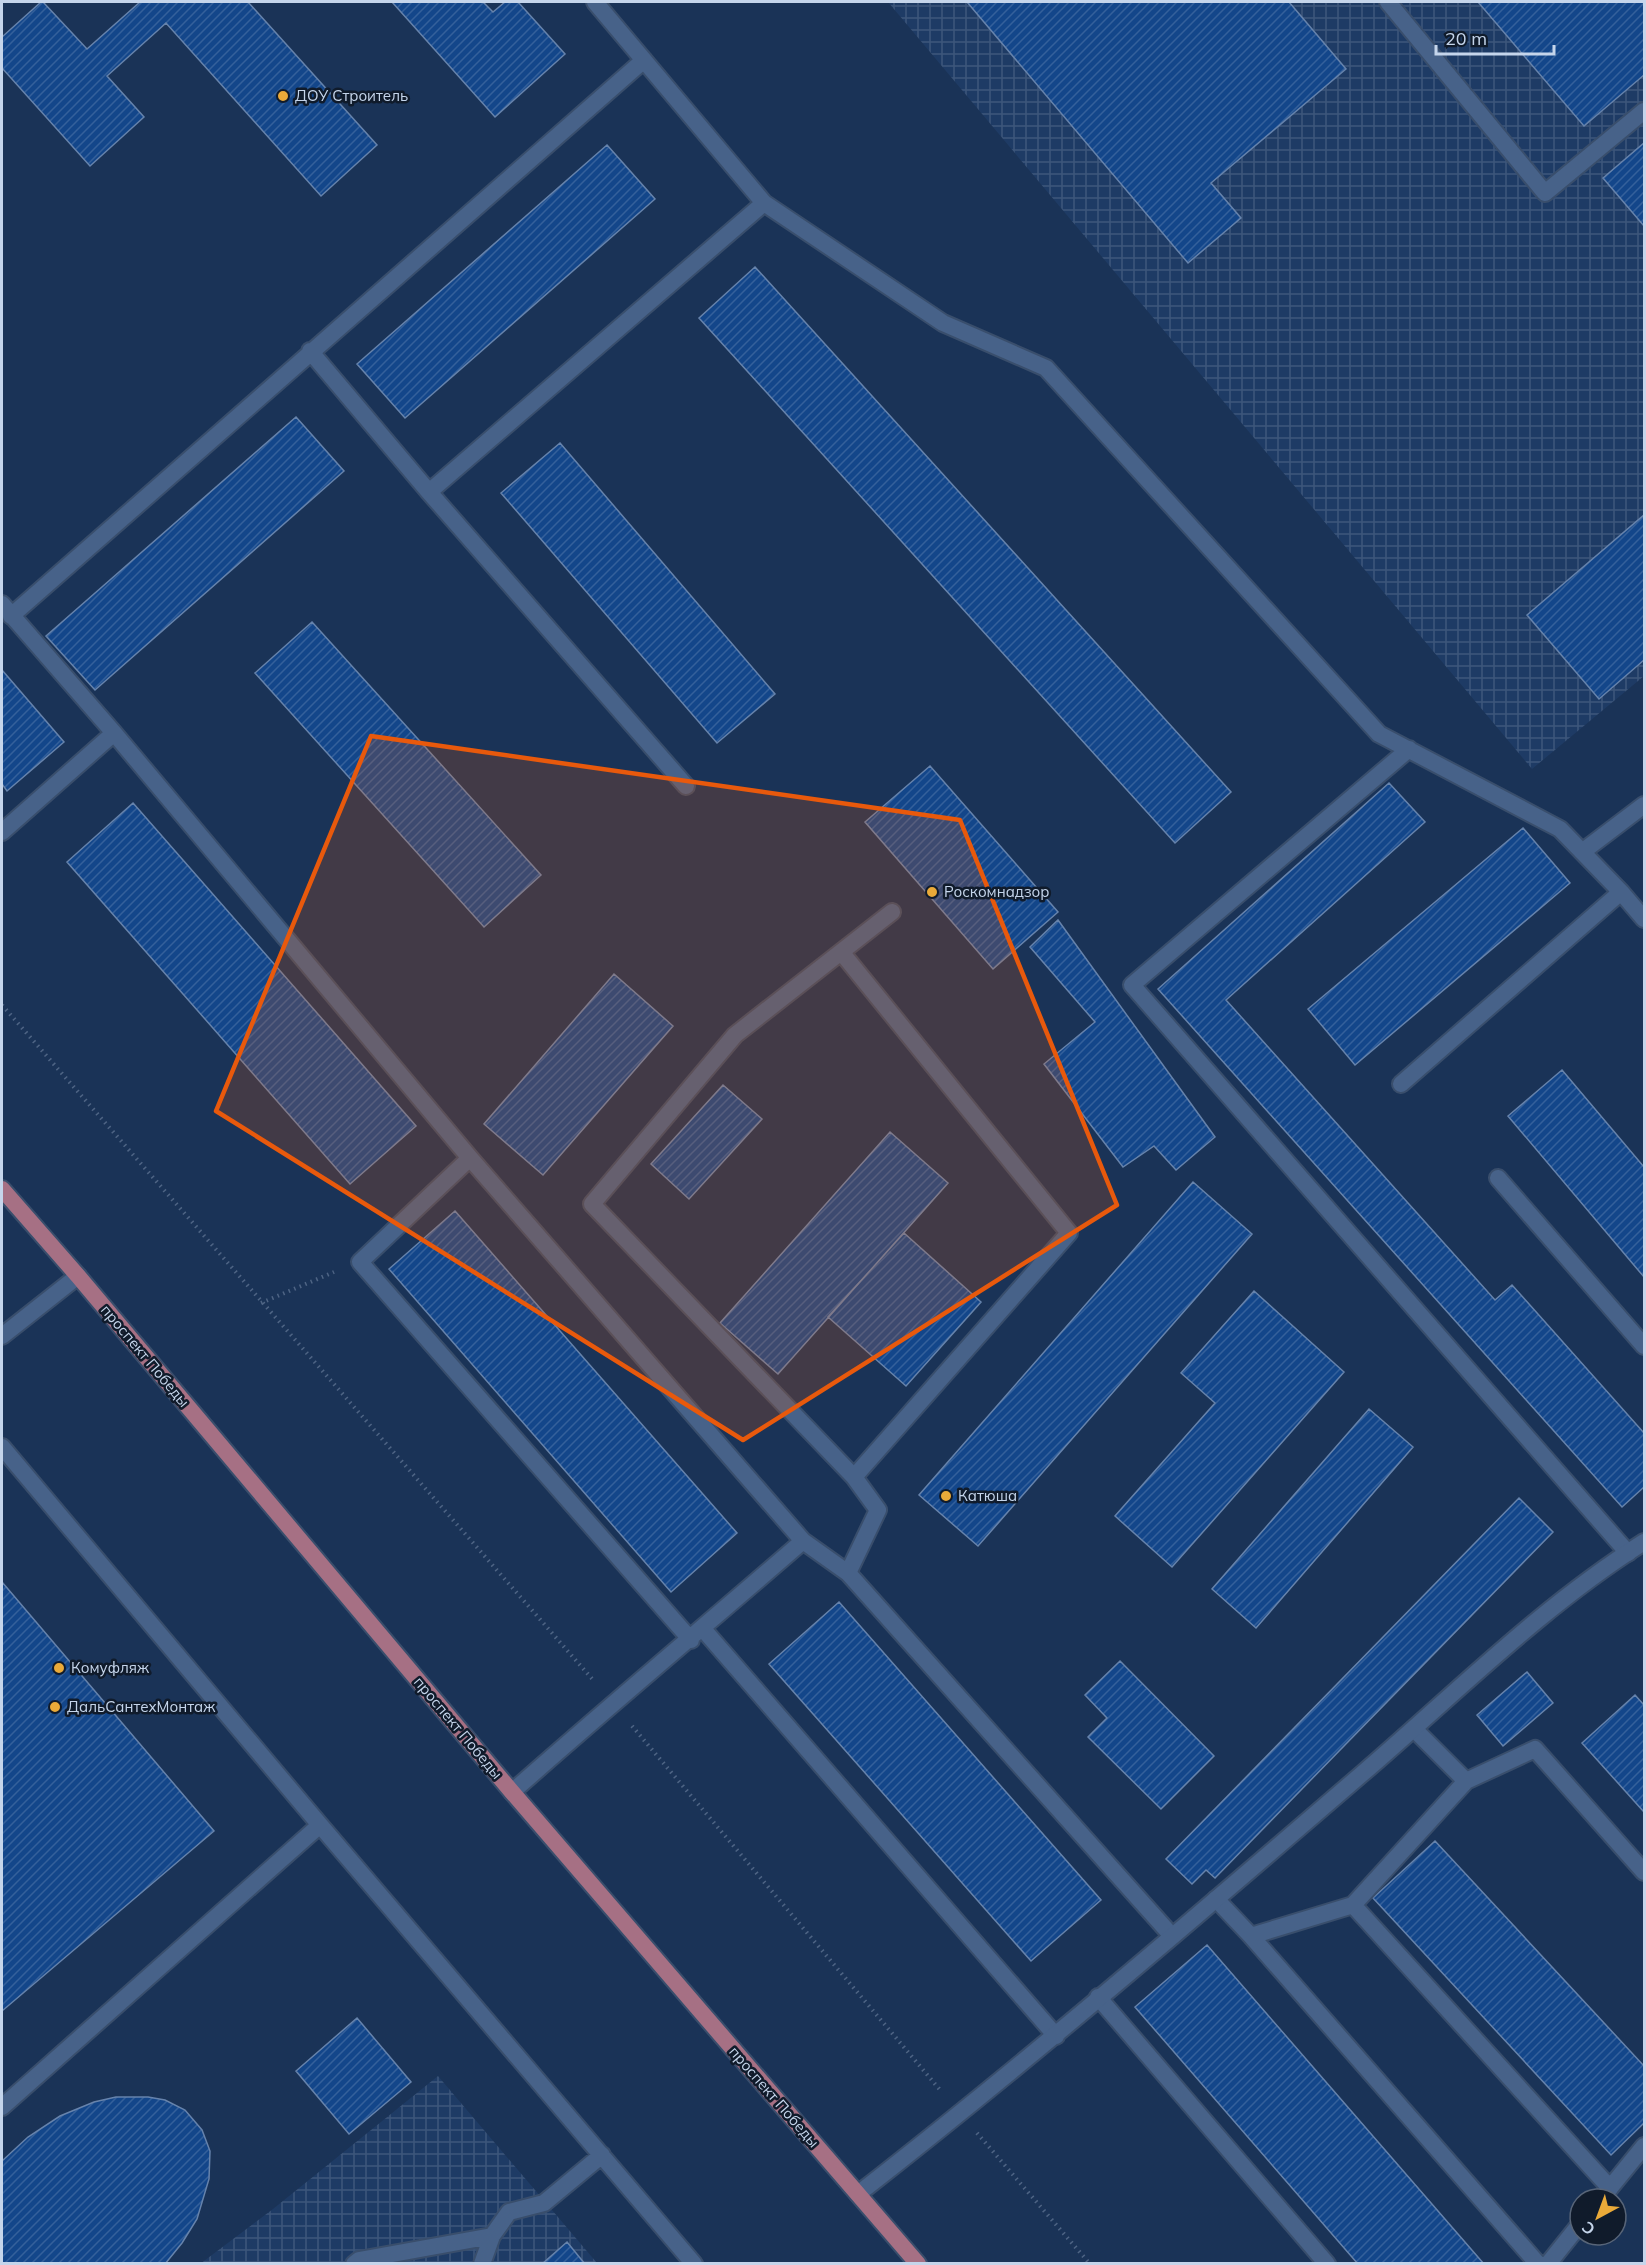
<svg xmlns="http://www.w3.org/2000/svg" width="1646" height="2265" viewBox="0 0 1646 2265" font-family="Mulish,sans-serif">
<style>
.industrial{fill:url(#industrial-grid)}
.building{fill:url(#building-hatch);stroke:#6683ac;stroke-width:1.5}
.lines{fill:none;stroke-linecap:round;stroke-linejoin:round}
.service-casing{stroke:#394e6c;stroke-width:20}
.minor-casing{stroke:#394e6c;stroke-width:20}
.primary-casing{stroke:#394e6c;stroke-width:20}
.path{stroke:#4e6484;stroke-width:4;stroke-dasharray:1.5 4.5;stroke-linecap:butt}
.service{stroke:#476289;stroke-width:16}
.minor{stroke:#476289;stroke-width:16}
.primary{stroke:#a67084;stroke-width:16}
.marked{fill:#e8590c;fill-opacity:0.2;stroke:#e8590c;stroke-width:4.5;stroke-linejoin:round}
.poi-dot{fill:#eaaa39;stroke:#101b2b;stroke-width:2}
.labels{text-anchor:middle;stroke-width:5;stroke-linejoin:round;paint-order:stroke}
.poi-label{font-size:15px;fill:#c5d5eb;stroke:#101b2b;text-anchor:start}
.street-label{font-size:15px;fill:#c5d5eb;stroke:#101b2b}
</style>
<defs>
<pattern id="industrial-grid" width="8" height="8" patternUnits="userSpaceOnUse" patternTransform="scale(1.5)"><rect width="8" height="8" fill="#1e3b65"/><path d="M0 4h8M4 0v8" fill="none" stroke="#3d567b"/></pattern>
<pattern id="building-hatch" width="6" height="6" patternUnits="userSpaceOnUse" patternTransform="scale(1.5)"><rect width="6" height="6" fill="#13468a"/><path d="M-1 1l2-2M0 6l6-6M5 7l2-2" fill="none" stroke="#34609b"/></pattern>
</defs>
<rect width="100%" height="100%" fill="#1a3357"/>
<path class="industrial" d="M888,2h756v674l-112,93z
M438,2076l159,187 -397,1 73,-55z"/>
<path class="building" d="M41,2h2l44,47 53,-47h108l129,143 -56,51 -155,-173 -59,53 37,41 -54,49 -88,-98v-31z
M392,2h91l10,10 12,-10h13l47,52 -70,63z
M967,2h322l57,67 -135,114 30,35 -53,45z
M1478,2h166v73l-60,51z
M1644,143v83l-41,-48z
M607,145l48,54 -250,219 -48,-54z
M755,267l476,525 -56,51 -476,-525z
M296,417l48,54 -249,219 -49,-54z
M560,443l215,251 -58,49 -216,-250z
M1644,515v145l-45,39 -72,-84z
M312,622l229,253 -57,52 -229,-254z
M2,670l62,72 -57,49 -5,-7z
M930,766l128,146 -65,57 -128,-147z
M1389,783l36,39 -199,178 269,300 17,-15 132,148v54l-22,20 -464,-518z
M133,803l283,323 -66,58 -283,-322z
M1523,828l47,55 -215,182 -47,-56z
M1058,920l157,217 -39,33 -22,-24 -31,21 -79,-103 51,-42 -65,-75z
M614,974l59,52 -130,149 -59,-51z
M1562,1070l82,97v110l-136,-161z
M723,1085l39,34 -73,80 -38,-35z
M890,1132l58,51 -170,191 -58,-51z
M1193,1182l59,52 -274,312 -59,-51z
M455,1211l282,322 -66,59 -282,-323z
M904,1233l77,69 -75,84 -78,-69z
M1254,1291l90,81 -172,195 -57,-51 100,-113 -34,-30z
M1369,1409l44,38 -157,181 -44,-39z
M1519,1498l34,34 -338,346 -9,-8 -14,14 -26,-25z
M2,1582l212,249 -212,180z
M839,1602l262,298 -70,61 -262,-297z
M1120,1661l94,95 -53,53 -73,-72 19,-19 -22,-23z
M1527,1672l26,31 -50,43 -26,-31z
M1635,1695l9,10v107l-62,-69z
M1435,1841l209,225v57l-33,32 -238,-257z
M1207,1945l277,319h-126l-223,-257z
M357,2018l54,64 -62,52 -53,-63z
M116,2097h32l17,3 20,10 17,20 8,21 -1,28 -12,40 -15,24 -17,21h-163v-103l26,-24 32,-21 34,-14z
M567,2242l18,22h-43z"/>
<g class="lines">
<defs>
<path id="service" d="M595,2l169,201 179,120 103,45 333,366 181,95 61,63
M1388,2l157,191 99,-82
M310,351l119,141 257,294
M429,492l335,-289
M2,604l112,129 356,425 333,383 45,32 324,363
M11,616l633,-556
M1409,749l-277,236 496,568
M2,832l112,-99
M1582,852l62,-47
M842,953l227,280 -215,244 24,33 -30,63
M1401,1084l220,-192 23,27
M470,1158l-110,104 331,378
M1498,1178l146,168
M2,1336l76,-60
M2,1447l318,378 374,439
M854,1477l-262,-273 143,-169 157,-123
M703,1629l353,407
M1414,1729l52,52 69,-32 109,123
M512,1792c96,-85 194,-167 291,-251
M1216,1899l35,37 287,328
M1353,1905l257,283
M1251,1936l102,-31 113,-124
M1098,1997l229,267
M2,2107l318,-282
M1601,2199l43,-53
M354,2264l5,-4 133,-24
M482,2264l10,-28 17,-24 35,-9 58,-48
M1548,2264l32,-40"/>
<path id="minor" d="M858,2194c173,-135 339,-278 505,-421 92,-79 178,-166 281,-231"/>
<path id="primary" d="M2,1189l76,87 434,516 406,472"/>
</defs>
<use href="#service" class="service-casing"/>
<use href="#minor" class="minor-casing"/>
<use href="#primary" class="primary-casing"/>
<path class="path" d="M2,1005l592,676
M261,1303l73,-31
M632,1726l309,365
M977,2133l113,131"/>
<use href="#service" class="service"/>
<use href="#minor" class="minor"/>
<use href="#primary" class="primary"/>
</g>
<path class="marked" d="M371,736l589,84 157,385 -374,235 -527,-329z"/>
<g class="poi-dot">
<circle cx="283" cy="96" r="6"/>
<circle cx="932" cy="892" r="6"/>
<circle cx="946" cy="1496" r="6"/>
<circle cx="59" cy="1668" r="6"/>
<circle cx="55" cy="1707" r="6"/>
</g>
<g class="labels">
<g class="poi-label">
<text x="295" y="101">ДОУ Строитель</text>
<text x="944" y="897">Роскомнадзор</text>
<text x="958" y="1501">Катюша</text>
<text x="71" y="1673">Комуфляж</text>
<text x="67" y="1712">ДальСантехМонтаж</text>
</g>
<g class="street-label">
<text transform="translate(145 1356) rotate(50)" y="5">проспект Победы</text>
<text transform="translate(458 1728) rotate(50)" y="5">проспект Победы</text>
<text transform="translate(774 2097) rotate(49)" y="5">проспект Победы</text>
</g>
</g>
<rect width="1646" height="2265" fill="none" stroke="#c5d5eb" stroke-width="6"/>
<g transform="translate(1598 2217) rotate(221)"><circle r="28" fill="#101b2b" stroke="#586578" stroke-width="1.5"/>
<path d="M0-4.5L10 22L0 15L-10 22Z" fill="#eaaa39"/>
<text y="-9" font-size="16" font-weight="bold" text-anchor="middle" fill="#c5d5eb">С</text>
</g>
<path d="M1436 45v9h118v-9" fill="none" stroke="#c5d5eb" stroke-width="3"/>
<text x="1445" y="45" font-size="18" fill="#c5d5eb" stroke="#101b2b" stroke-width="4.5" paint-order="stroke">20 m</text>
</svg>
